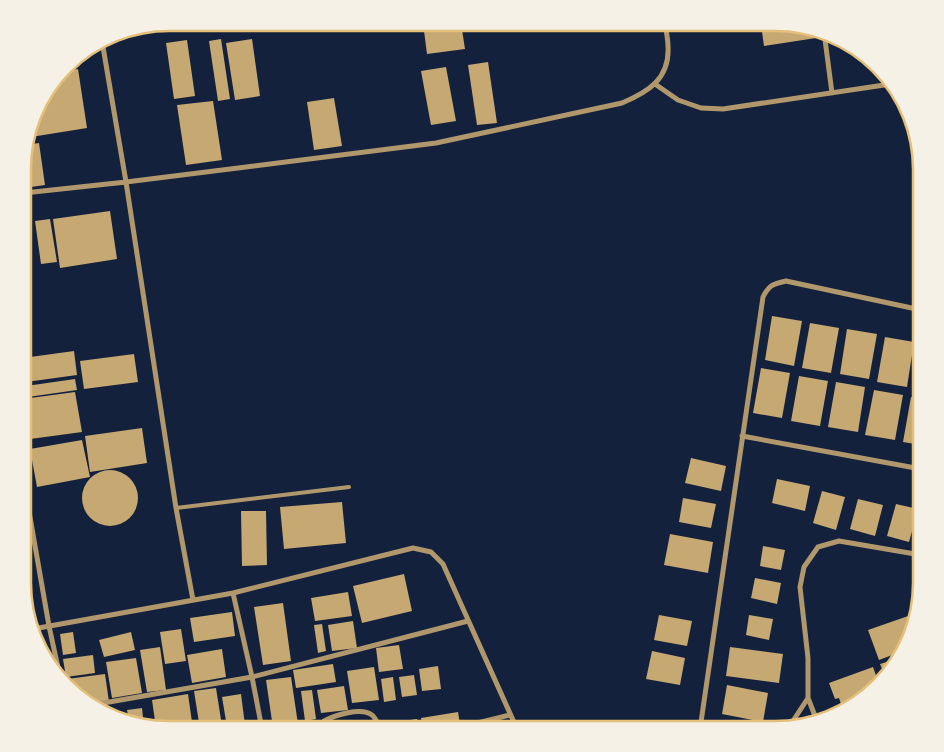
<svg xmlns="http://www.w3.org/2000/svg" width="944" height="752" viewBox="0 0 944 752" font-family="'Source Serif 4',serif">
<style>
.building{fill:#c6a872}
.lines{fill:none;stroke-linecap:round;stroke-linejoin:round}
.service{stroke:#b1986c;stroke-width:4}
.minor{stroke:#b1986c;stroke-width:5}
.rim{fill:none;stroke:#e5c07b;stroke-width:2.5}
</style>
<rect width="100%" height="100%" fill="#14213d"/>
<path class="building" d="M423,23h38l4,26 -38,5z
M778,23h6l31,7 1,8 -52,8 -3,-21z
M221,39l9,60 -12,2 -9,-60z
M252,39l8,57 -25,4 -9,-57z
M187,40l8,56 -21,3 -8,-56z
M488,62l9,61 -20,2 -9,-60z
M446,67l10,54 -25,4 -10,-54z
M78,69l9,59 -56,9 -1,-5 12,-36 20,-24z
M334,98l8,48 -28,4 -7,-48z
M213,101l9,59 -36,5 -9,-60z
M39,143l6,42 -21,3v-38l1,-5z
M110,211l7,48 -57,9 -7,-49z
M50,219l7,43 -16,2 -6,-43z
M772,316l30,5 -8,45 -29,-6z
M810,323l29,5 -8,45 -29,-5z
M847,329l30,5 -8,45 -29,-5z
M885,337l29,5 -7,45 -30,-5z
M74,351l3,24 -51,7 -3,-24z
M920,352h1v37l-7,-2z
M134,354l4,28 -54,7 -4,-28z
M761,368l29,5 -8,45 -29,-5z
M799,376l29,5 -8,45 -29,-5z
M75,379l2,11 -49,7 -2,-11z
M836,382l29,5 -7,45 -30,-5z
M874,390l29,5 -8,45 -30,-5z
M75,392l7,40 -59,8v-41z
M911,397l10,2v46l-18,-3z
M142,428l5,35 -57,9 -5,-36z
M82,440l8,37 -53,10 -7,-38z
M691,458l35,8 -5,25 -36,-8z
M82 498a28 28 0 1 1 56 0a28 28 0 1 1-56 0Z
M777,479l33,7 -5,25 -33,-8z
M822,491l23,6 -9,33 -23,-7z
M683,498l33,6 -5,24 -32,-6z
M858,499l25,6 -8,31 -25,-7z
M342,502l4,41 -62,6 -4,-42z
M896,504l22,5 -9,33 -22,-6z
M241,511h25l1,54 -25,1z
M670,534l43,8 -5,31 -44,-8z
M763,546l22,4 -4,20 -21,-4z
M404,574l8,37 -50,12 -9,-37z
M755,578l26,5 -4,21 -26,-6z
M348,592l4,24 -37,5 -4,-23z
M283,603l8,58 -28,4 -9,-58z
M232,612l3,24 -41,6 -4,-24z
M659,615l33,6 -5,25 -33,-6z
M749,615l24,4 -4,21 -23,-5z
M911,615l3,8 -4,16 -7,12 -24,9 -11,-30z
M353,621l4,27 -25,3 -4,-26z
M322,624l4,27 -8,2 -4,-28z
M181,629l5,32 -21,3 -5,-32z
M73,632l3,21 -13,2 -3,-21z
M131,632l4,18 -31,7 -5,-17z
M399,645l4,24 -24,3 -3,-24z
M160,647l6,43 -19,2 -7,-42z
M730,647l53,7 -4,29 -53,-7z
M222,649l4,28 -34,6 -5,-28z
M652,651l33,7 -5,27 -34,-6z
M93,655l2,18 -29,4 -3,-18z
M136,658l6,35 -30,5 -6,-36z
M899,658l-13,20 -6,-14z
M333,664l3,18 -40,6 -3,-18z
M438,666l3,23 -19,2 -3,-22z
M374,667l5,33 -27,3 -5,-32z
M873,667l6,17 -36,26 -4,-12 -4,1 -6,-16z
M105,674l4,28 -18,3 -19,-12 -3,-4 -2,-10z
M414,675l3,20 -15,2 -3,-20z
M291,677l7,47 -25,4 -7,-48z
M393,677l3,23 -12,2 -3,-23z
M727,685l41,8 -5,29 -41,-8z
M344,686l4,24 -27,3 -4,-23z
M216,688l6,38 -22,3 -6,-38z
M312,690l4,29 -11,2 -4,-30z
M188,694l5,35 -37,-1 -4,-28z
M241,694l4,31 -18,2 -5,-30z
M142,708l2,18 -15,-4 -2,-12z
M458,712l2,12 -37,5 -2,-11z
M417,719l2,10h-30v-6z"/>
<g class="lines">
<path class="service" d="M176,508l173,-21"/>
<path class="minor" d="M122,30h4
M824,32l8,61
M102,41l24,141 50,326 17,92
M655,84l23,16 23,8 22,1 168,-25
M24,193l102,-11 310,-39 186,-40c26,-11 48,-24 46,-57 0,-7 -2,-15 -3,-23
M742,436l179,33
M23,477l26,149 11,51
M918,555l3,9
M233,593l19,84 10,52
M33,629l200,-36 180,-45 18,4 12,12 74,165
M92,705l160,-28 216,-56
M817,721l-9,-23v-40l-8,-71 4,-20 14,-20 21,-6 82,14
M789,727l19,-29
M322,729l2,-8c11,-6 37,-14 48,-6 4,3 6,10 9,14
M453,729l57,-14
M700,729l63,-432c6,-12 10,-13 23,-16l135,29"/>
</g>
<path d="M0 0H944V752H0ZM169 31H775A138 138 0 0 1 913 169V583A138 138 0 0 1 775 721H169A138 138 0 0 1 31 583V169A138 138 0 0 1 169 31Z" fill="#f6f1e7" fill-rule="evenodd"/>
<path class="rim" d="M169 31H775A138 138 0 0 1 913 169V583A138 138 0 0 1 775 721H169A138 138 0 0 1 31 583V169A138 138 0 0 1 169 31Z"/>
</svg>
